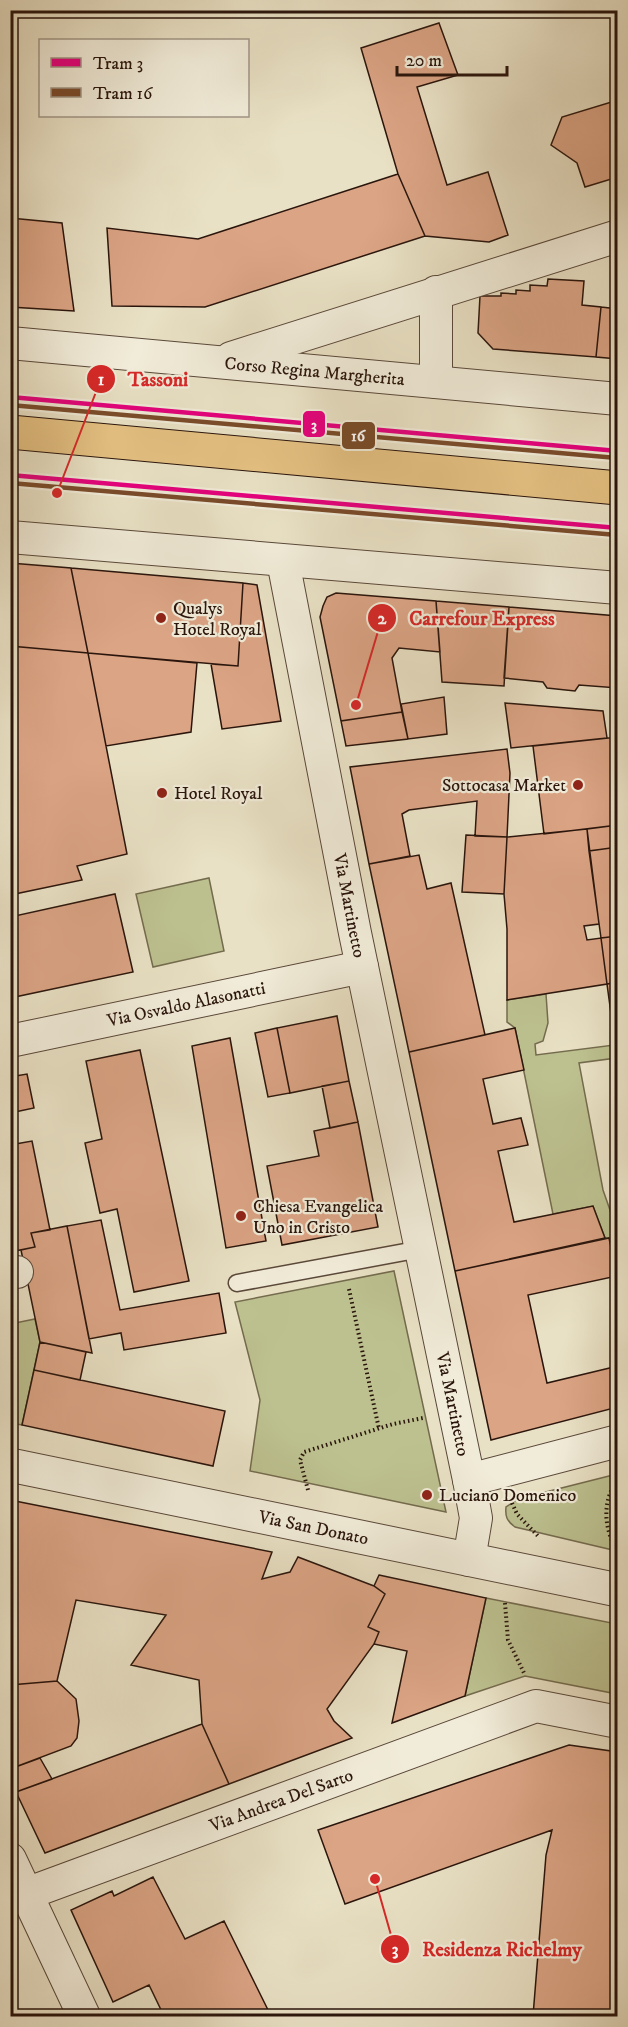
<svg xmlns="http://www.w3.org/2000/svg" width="628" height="2027" viewBox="0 0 628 2027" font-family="'IM FELL DW Pica',serif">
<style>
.green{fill:#bdc190;stroke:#746b4e;stroke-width:1.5}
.building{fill:#dba485;stroke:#2a150c;stroke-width:1.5}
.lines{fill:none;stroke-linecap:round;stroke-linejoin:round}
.service-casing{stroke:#5a483a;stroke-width:19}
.minor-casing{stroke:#5a483a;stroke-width:34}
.tertiary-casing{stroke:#5a483a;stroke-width:35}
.primary-casing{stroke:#2a150c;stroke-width:35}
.path{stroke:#2a150c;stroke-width:4;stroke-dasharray:1.5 3;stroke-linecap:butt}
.service{stroke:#f1ecd9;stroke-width:16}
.minor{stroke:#f1ecd9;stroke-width:32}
.tertiary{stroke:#f1ecd9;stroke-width:33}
.primary{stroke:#e4c082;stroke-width:33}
.tram-1-casing{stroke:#f1ecd9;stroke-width:9}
.tram-2-casing{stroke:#f1ecd9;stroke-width:9}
.tram-1{stroke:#e5007d;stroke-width:4.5}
.tram-2{stroke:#7a4b2a;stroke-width:4.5}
.poi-dot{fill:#8f2418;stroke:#f1ecd9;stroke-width:2}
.labels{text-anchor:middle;stroke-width:4.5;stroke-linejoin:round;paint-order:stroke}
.street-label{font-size:18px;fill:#2a150c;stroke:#f1ecd9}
.poi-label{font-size:18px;fill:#2a150c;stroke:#f1ecd9;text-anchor:start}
.leader{fill:none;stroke:#d62828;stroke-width:2}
.callout-dot{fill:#d62828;stroke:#f1ecd9;stroke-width:2}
.mark-label{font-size:18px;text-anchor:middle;font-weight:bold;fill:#fff}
.callout-label{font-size:20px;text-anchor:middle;font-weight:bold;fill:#d62828;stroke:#f1ecd9;stroke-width:4.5;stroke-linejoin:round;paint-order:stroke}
.line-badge{stroke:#f1ecd9;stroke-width:2}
.badge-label{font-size:16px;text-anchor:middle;font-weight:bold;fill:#fff}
</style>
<rect width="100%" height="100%" fill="#e9e1c5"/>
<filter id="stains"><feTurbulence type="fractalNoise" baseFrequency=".00333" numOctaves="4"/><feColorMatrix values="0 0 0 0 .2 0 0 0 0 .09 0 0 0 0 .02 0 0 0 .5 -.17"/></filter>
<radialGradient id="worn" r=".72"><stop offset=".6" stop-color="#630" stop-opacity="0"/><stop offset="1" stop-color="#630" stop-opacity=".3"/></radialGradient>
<path class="green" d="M209,878l15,73 -71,16 -17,-73z
M546,994l2,29 -5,18 -8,3 1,11 78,-10 2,13 -37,5 24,127 14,40v46l-8,-38h-4l-12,-32 -40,8 -38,-186 -8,-6v-22z
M394,1271l52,241 -196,-41 10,-71 -25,-98z
M35,1319l5,23 -18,83 -11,-2 -1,-99z
M617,1474v77l-102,-24c-8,-6 -10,-10 -9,-20l12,-8z
M486,1598l131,26v70l-92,-18 -60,20z"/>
<path class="building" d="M439,23l19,52 -41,12 30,98 41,-13 20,63 -19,7 -64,-6 -27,-62 -37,-126z
M618,100v77l-33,10 -8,-24 -26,-18 11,-28z
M398,174l27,62 -220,71 -93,-1 -5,-78 91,11z
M10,218l52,5 12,88 -64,-4z
M548,279l36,2 -2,24 19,2 -5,50 -103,-8 -15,-16 2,-37h21v-3l15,1v-4l14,1v-6l17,1z
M601,307l17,2v50l-22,-2z
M10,563l61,5 17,85 -78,-7z
M71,568l172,15 -5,83 -150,-13z
M243,583l14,2 24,136 -59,8 -11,-65 27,2z
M336,593l100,8 4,51 -41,-4 -7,10 10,54 -61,9 -21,-104 3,-11 4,-9z
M436,601l73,6 -5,79 -62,-4z
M509,607l109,9v72l-39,-3 -4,6 -28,-3 -4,-6 -39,-4z
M10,646l78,7 39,201 -50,12 5,14 -72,15z
M88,653l109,10 -6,69 -85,14z
M614,688h4v27z
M444,697l3,37 -39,5 -7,-35z
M505,703l98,8 4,27 -96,10z
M402,712l6,27 -62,7 -5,-25z
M618,737v88l-74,9 -11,-88z
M507,749l3,24 -3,64 -32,-1 2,-35 -68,9 -7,4 8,42 -41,8 -19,-97z
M618,825v22l-29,4 -2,-22z
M587,829l12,95 -15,2 3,14 14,-2 6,46 -100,16v-71l-3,-35 3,-57z
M466,835l41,2 -3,57 -42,-2z
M618,847v89l-17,2 -12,-87z
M419,855l8,34 24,-6 34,152 -76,17 -40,-188z
M115,894l18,78 -123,26v-81z
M618,936v46l-11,2 -6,-46z
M618,982v53l-4,1 -7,-52z
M337,1016l12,65 -59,12 -13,-65z
M277,1028l13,65 -22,4 -13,-64z
M515,1028l9,42 -41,9 10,45 28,-6 7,27 -30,6 16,71 79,-16 12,32 -150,33 -46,-219z
M230,1038l36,203 -40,7 -34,-202z
M140,1050l49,231 -55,11 -17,-83 -17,4 -15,-70 17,-4 -16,-78z
M27,1074l7,34 -24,5v-36z
M349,1081l9,41 -28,6 -8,-42z
M358,1122l20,105 -96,18 -15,-79 52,-10 -5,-25z
M32,1141l18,89 -19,3 4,14 -25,5v-107z
M101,1220l19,90 99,-17 7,40 -102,17 -3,-17 -32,6 -22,-113z
M67,1226l25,127 -52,-11 -19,-92 14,-3 -4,-14z
M609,1238l8,38 -89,19 19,88 71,-17v41l-127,33 -36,-169z
M40,1342l46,10 -6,28 -46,-10z
M34,1370l191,41 -12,55 -191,-41z
M10,1500l262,52 -10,27 28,-7 8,-15 76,29 11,8 -17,33 11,5 -5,12 -47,65 7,12 18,17 -123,46 -27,-60 -3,-44 -68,-15 35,-50 -90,-15 -19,81 -47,4z
M379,1575l107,23 -21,98 -73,27 15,-72 -33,-7 5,-12 -11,-5 17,-33 -11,-8z
M57,1681l19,18 3,22 -2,17 -6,8 -61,23v-84z
M202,1724l27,60 -184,69 -29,-61z
M569,1745l49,7v264h-85l13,-161 6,-25 -207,74 -27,-74z
M40,1758l12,21 -36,13 -6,-11v-12z
M153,1877l32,62 39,-18 47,95h-107l-15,-31 -36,17 -42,-92 41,-19 2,5z"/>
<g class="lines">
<defs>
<path id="service" d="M237,1283l184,-34"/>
<g id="minor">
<path id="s1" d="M10,343l608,56"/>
<path d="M231,358l387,-122"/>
<path d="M436,382v-90"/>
<path d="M10,537l608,51"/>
<path id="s2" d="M283,561l72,372 114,547 7,38 -7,42"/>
<path id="s3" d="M10,1041l352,-74"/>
<path d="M10,1273l7,-1"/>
<path d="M469,1480l149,-39"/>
<path d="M10,1859l74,157"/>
<path id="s4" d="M26,1894l510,-188 82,16"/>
</g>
<g id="tertiary">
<path id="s5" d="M10,1465l608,125"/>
</g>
<path id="primary" d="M10,432l608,56"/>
</defs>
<use href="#service" class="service-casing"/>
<use href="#minor" class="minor-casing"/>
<use href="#tertiary" class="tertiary-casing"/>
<use href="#primary" class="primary-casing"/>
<path class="path" d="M349,1289l30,140
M10,1423l7,6
M618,1479c-17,23 -14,50 0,74
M308,1490l-8,-30 4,-8 89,-28 30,-6
M512,1503l5,11 21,22
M505,1603l3,37 16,33"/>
<use href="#service" class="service"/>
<use href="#minor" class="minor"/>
<use href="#tertiary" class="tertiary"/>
<use href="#primary" class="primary"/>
<defs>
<path id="tram-1" d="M10,397l608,54
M10,475l608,53"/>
<path id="tram-2" d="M10,405l607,53
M10,483l607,52"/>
</defs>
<use href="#tram-1" class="tram-1-casing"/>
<use href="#tram-2" class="tram-2-casing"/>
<use href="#tram-1" class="tram-1"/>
<use href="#tram-2" class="tram-2"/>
</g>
<g class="poi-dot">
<circle cx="161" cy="618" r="6"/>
<circle cx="578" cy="785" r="6"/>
<circle cx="162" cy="793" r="6"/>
<circle cx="241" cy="1216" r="6"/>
<circle cx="427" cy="1495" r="6"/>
</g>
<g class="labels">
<g class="street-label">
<text dy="6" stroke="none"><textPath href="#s1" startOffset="306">Corso Regina Margherita</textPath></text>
<text dy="6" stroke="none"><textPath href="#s2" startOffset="351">Via Martinetto</textPath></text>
<text dy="6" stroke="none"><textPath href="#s3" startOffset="180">Via Osvaldo Alasonatti</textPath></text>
<text dy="6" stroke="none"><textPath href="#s2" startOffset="860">Via Martinetto</textPath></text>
<text dy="6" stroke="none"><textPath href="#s5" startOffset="310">Via San Donato</textPath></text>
<text dy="6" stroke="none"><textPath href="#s4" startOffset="272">Via Andrea Del Sarto</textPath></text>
</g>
<g class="poi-label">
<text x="173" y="614">Qualys<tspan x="173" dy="21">Hotel Royal</tspan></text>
<text x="566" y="791" text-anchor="end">Sottocasa Market</text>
<text x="174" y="799">Hotel Royal</text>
<text x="253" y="1212">Chiesa Evangelica<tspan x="253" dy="21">Uno in Cristo</tspan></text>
<text x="439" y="1501">Luciano Domenico</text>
</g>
</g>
<path class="leader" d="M57 493L101 379M356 705L382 618M375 1879L395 1949"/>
<g class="callout-dot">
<circle cx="57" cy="493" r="6"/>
<circle cx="356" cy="705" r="6"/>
<circle cx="375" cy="1879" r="6"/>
<circle cx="101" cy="379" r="15"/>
<circle cx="382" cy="618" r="15"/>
<circle cx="395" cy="1949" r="15"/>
</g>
<g class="mark-label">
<text x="101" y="385">1</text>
<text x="382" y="624">2</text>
<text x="395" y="1955">3</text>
</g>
<g class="callout-label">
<text x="158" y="386">Tassoni</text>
<text x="482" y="625">Carrefour Express</text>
<text x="502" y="1956">Residenza Richelmy</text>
</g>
<g class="line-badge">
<rect x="302" y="410" width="24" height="28" rx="6" fill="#e5007d"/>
<rect x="341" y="421" width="35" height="29" rx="6" fill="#7a4b2a"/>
</g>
<g class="badge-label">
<text x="314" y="430">3</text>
<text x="358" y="441">16</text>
</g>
<rect width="628" height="2027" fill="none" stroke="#e9e1c5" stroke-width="36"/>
<rect x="12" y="12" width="604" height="2003" fill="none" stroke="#2a150c" stroke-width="3"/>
<rect x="18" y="18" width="592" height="1991" fill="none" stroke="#2a150c" stroke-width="1.5"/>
<rect x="39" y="39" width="210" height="78" fill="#f1ecd9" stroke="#a19687" stroke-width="1.5"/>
<rect x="51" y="58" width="30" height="9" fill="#e5007d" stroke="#a19687" stroke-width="1.5"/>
<text x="93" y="69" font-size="18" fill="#2a150c">Tram 3</text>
<rect x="51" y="88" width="30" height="9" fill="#7a4b2a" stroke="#a19687" stroke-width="1.5"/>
<text x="93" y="99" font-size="18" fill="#2a150c">Tram 16</text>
<path d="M397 66v9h110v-9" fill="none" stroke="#2a150c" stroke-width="3"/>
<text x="406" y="66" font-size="18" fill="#2a150c" stroke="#f1ecd9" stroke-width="4.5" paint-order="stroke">20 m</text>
<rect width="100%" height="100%" filter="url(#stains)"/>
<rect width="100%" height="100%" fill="url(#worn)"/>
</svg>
